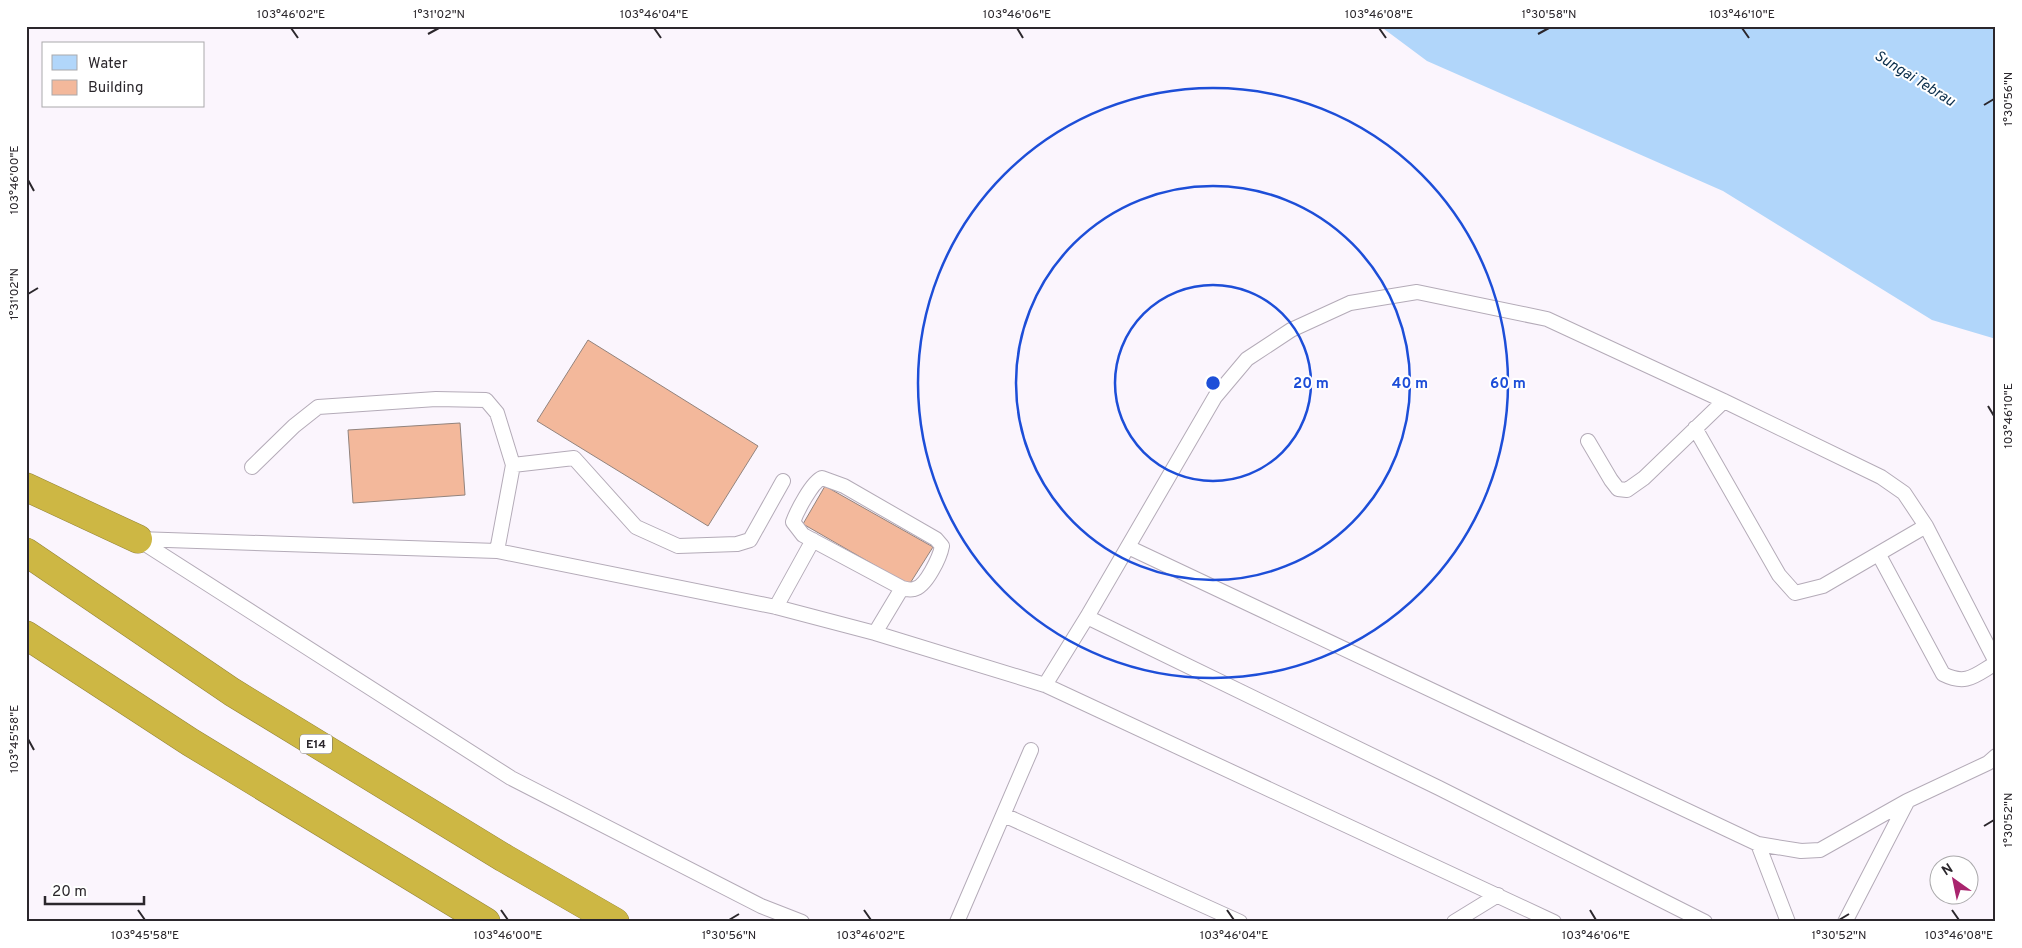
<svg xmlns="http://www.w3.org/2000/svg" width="2022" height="948" viewBox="0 0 2022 948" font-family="Overpass,sans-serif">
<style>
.water{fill:#b1d6fa}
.building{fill:#f3b89b;stroke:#92837d}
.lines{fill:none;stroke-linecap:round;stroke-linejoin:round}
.lane-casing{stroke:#b4abb8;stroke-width:16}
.highway-casing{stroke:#94853c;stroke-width:29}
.lane{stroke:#fff;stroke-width:14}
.highway{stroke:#cdb744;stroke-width:28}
.ticks{fill:none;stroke:#2b272c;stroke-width:2}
.ring{fill:none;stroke:#1d4ed8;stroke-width:2.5}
.labels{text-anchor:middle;stroke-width:4;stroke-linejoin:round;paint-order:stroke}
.shield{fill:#fff;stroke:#6b686b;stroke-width:1}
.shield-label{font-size:12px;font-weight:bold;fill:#2b272c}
.water-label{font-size:15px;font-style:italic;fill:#0c2f4c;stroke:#fff}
.centre{fill:#1d4ed8;stroke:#fff;stroke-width:2.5}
.ring-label{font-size:15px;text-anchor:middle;font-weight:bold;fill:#1d4ed8;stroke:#fff;stroke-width:4;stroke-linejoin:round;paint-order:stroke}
.neatline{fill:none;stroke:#2b272c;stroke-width:2}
.ticks-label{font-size:12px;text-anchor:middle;fill:#2b272c}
</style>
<rect width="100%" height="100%" fill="#fbf5fd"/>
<path class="water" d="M1380,26h616v313l-64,-19 -209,-129 -296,-130z"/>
<path class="building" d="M588,340l170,106 -50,80 -171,-105z
M460,423l5,72 -112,8 -5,-73z
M825,486l108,61 -24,38 -106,-61z"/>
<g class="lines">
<defs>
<path id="lane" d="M1695,428l84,147 16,18 28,-7 103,-60
M1588,441l23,39 7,9 9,1 17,-12 80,-77
M513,465l61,-7 62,69 42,19 59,-2 13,-4 33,-59
M252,467l42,-41 24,-19 118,-8 50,1 11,13 16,52 -16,86
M822,478l22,8 92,53 6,7c-2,11 -16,41 -28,43 -4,1 -9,0 -12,-1l-99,-53 -10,-13c4,-11 19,-40 29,-44z
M138,539l359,12 279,56 99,26 170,52 509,237
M139,540l372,238 250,128 41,16
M1128,547l630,297 43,7 19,-1 87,-49 81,-38 8,-7
M1879,555l64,119c24,12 32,1 53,-11
M776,607l37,-67
M1087,617l352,171 266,134
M875,633l27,-45
M1045,685l42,-68 128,-220 32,-38 44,-29 59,-27 67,-11 130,27 177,82 157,76 23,16 22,33 70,136
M1004,815l236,107
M1758,844l30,78
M957,922l74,-172
M1454,922l44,-27
M1845,922l62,-120"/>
<path id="highway" d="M26,487l112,52
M26,552l206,140 272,166 111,64
M26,635l164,107 296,180"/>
</defs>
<use href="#lane" class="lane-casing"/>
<use href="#highway" class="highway-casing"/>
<use href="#lane" class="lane"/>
<use href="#highway" class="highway"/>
</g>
<path class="ticks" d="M291,28l7,10M654,28l7,10M1017,28l6,10M1379,28l7,10M1742,28l7,10M428,34l11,-6M1538,34l11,-6M1984,105l10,-6M28,180l6,11M28,294l10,-6M1988,406l6,10M28,739l6,11M1984,826l10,-6M138,910l7,10M501,910l7,10M864,910l7,10M1227,910l7,10M1590,910l6,10M1952,910l7,10M729,920l10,-6M1839,920l10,-6"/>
<g class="ring">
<circle cx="1213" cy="383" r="98"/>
<circle cx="1213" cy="383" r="197"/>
<circle cx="1213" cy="383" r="295"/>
</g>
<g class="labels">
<rect class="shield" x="300" y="734.5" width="32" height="19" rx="4"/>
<g class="shield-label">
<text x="316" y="748">E14</text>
</g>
<g class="water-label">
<text transform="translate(1915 78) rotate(32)" y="5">Sungai Tebrau</text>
</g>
</g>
<circle cx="1213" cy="383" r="8" class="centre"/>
<g class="ring-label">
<text x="1311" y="388">20 m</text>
<text x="1410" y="388">40 m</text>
<text x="1508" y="388">60 m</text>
</g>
<rect width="2022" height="948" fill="none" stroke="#ffffff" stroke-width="55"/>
<rect x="42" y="42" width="162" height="65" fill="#ffffff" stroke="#aaa9ab"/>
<rect x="52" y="55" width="25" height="15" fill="#b1d6fa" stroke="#aaa9ab"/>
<text x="88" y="68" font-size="15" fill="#2b272c">Water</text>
<rect x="52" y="80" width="25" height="15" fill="#f3b89b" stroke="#aaa9ab"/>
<text x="88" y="92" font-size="15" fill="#2b272c">Building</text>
<g transform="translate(1954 880) rotate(327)"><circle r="24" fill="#ffffff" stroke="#aaa9ab"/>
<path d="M0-4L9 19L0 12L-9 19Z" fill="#a9246e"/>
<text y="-8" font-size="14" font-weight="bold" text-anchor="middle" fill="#2b272c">N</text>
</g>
<path d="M45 896v8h99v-8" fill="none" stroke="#2b272c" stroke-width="2.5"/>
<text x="52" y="896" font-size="15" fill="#2b272c" stroke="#ffffff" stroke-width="4" paint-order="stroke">20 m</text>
<rect x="28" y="28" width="1966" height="892" class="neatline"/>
<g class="ticks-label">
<text x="291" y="18">103°46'02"E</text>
<text x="439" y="18">1°31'02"N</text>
<text x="654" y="18">103°46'04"E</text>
<text x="1017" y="18">103°46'06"E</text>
<text x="1379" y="18">103°46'08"E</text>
<text x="1549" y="18">1°30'58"N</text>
<text x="1742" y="18">103°46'10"E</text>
<text transform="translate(2008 99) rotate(-90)" y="4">1°30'56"N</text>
<text transform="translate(14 180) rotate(-90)" y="4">103°46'00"E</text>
<text transform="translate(14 294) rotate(-90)" y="4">1°31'02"N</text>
<text transform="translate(2008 416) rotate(-90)" y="4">103°46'10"E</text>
<text transform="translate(14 739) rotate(-90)" y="4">103°45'58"E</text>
<text transform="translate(2008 820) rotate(-90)" y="4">1°30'52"N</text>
<text x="145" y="939">103°45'58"E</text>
<text x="508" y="939">103°46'00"E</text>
<text x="729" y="939">1°30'56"N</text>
<text x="871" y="939">103°46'02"E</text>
<text x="1234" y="939">103°46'04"E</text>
<text x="1596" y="939">103°46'06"E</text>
<text x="1839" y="939">1°30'52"N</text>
<text x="1959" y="939">103°46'08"E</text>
</g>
</svg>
